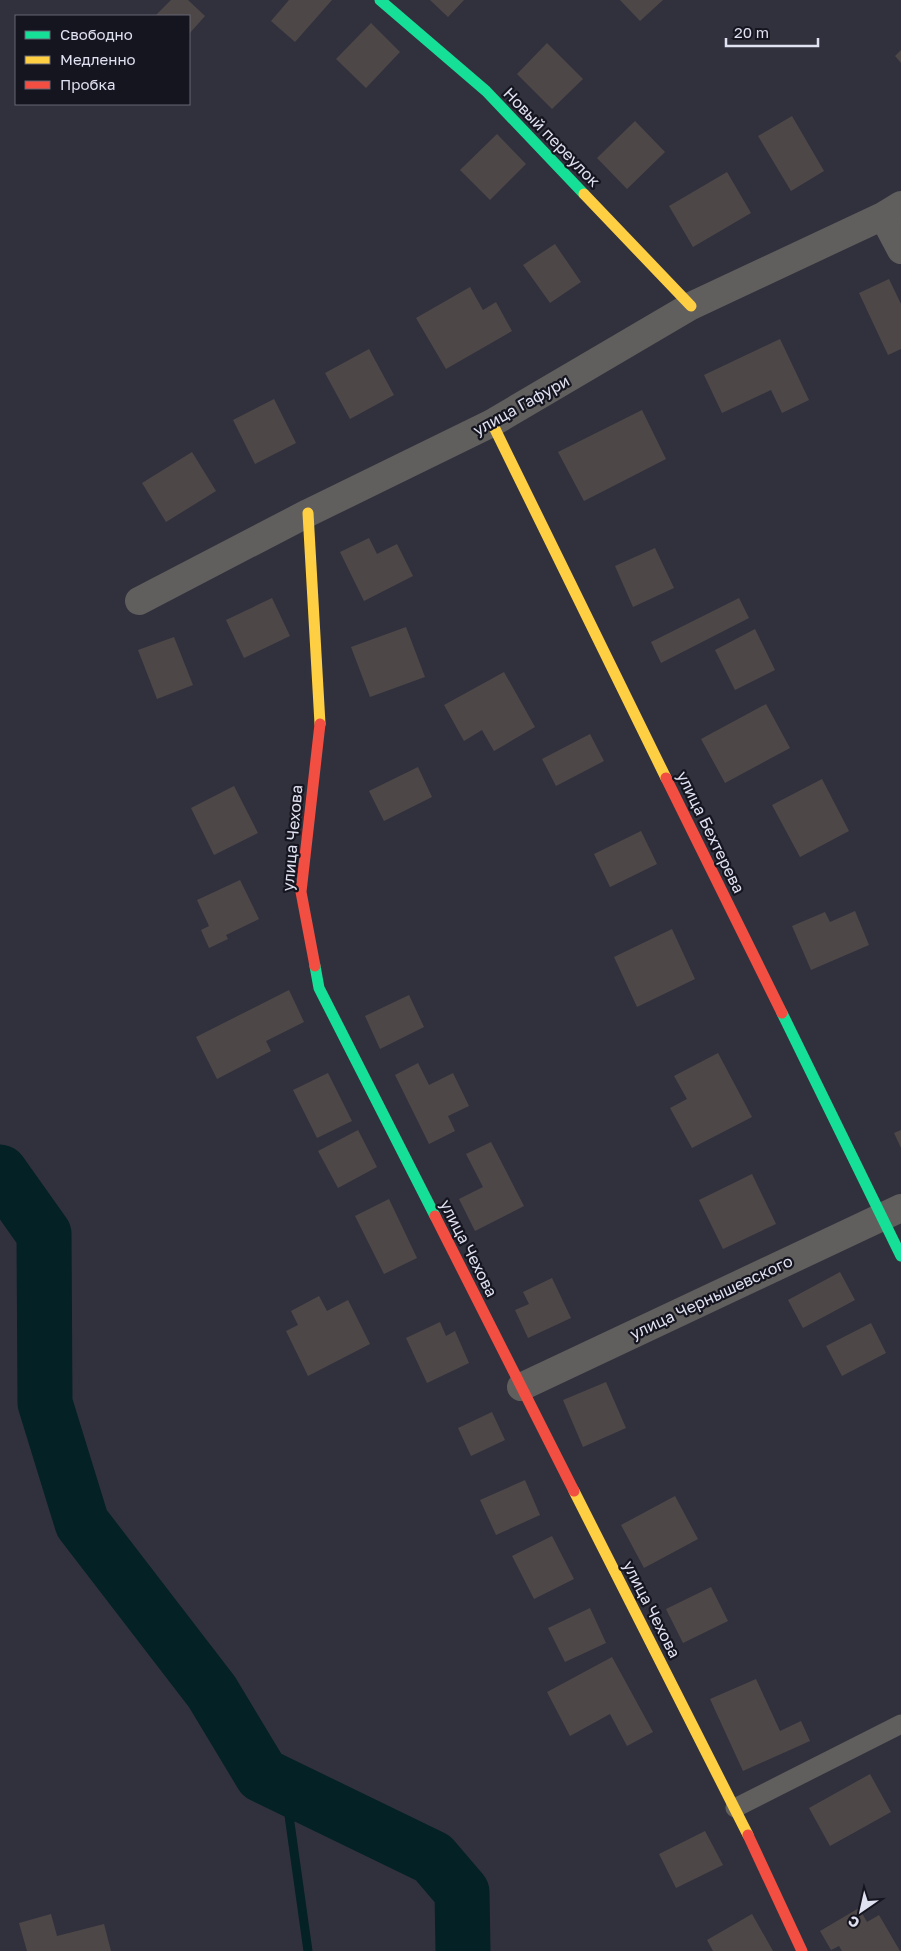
<svg xmlns="http://www.w3.org/2000/svg" width="901" height="1951" viewBox="0 0 901 1951" font-family="'Golos Text',sans-serif">
<style>
.lines{fill:none;stroke-linecap:round;stroke-linejoin:round}
.stream{stroke:#042125;stroke-width:9}
.river{stroke:#042125;stroke-width:55}
.building{fill:#4e4747}
.lane{stroke:#615f5d;stroke-width:19}
.street{stroke:#615f5d;stroke-width:28}
.fast{stroke:#16e098;stroke-width:11}
.slow{stroke:#ffcf43;stroke-width:11}
.jam{stroke:#f24e42;stroke-width:11}
.labels{text-anchor:middle;stroke-width:4.5;stroke-linejoin:round;paint-order:stroke}
.street-label{font-size:16px;fill:#e0e1f1;stroke:#151520}
</style>
<rect width="100%" height="100%" fill="#31313d"/>
<g class="lines">
<path class="stream" d="M285,1787l23,164"/>
<path class="river" d="M0,1172l44,62 1,169 37,120 130,169 50,83 171,83 29,34 1,59"/>
</g>
<path class="building" d="M171,0h17l17,16 -16,18v-18h-34z
M289,0h43l-37,42 -24,-21z
M430,0h34l-16,17z
M620,0h43l-23,21z
M371,23l29,29 -34,36 -30,-29z
M547,43l36,36 -31,30 -35,-35z
M901,50v13l-6,-7z
M792,116l32,55 -33,20 -33,-55z
M635,121l30,31 -38,37 -30,-31z
M497,134l29,30 -36,36 -30,-30z
M727,172l24,41 -58,34 -24,-41z
M555,244l26,38 -31,21 -27,-38z
M889,279l12,25v45l-13,6 -29,-62z
M470,287l13,23 13,-8 16,29 -66,38 -30,-51z
M780,339l29,61 -27,13 -11,-23 -49,23 -18,-38z
M369,349l25,46 -44,24 -25,-46z
M274,399l22,44 -41,21 -22,-44z
M642,410l24,49 -82,42 -26,-49z
M192,452l24,39 -50,31 -24,-39z
M369,538l8,16 20,-10 16,32 -49,25 -24,-49z
M655,548l19,40 -41,19 -18,-41z
M272,598l18,38 -46,22 -18,-38z
M739,598l10,20 -88,45 -10,-21z
M406,627l19,50 -55,20 -19,-50z
M755,629l20,41 -40,20 -20,-40z
M174,637l19,48 -36,14 -19,-49z
M504,672l31,55 -41,24 -12,-21 -18,11 -20,-36z
M766,704l24,44 -65,35 -24,-44z
M590,734l14,27 -48,25 -14,-27z
M418,767l14,30 -48,24 -15,-30z
M822,779l27,52 -49,26 -28,-52z
M234,786l24,47 -44,22 -23,-47z
M641,831l16,33 -47,23 -16,-33z
M240,880l19,39 -33,16 2,4 -19,9 -8,-18 8,-4 -12,-26z
M855,911l14,34 -58,25 -19,-44 33,-14 5,10z
M672,929l23,50 -58,28 -23,-50z
M289,990l15,32 -38,19 5,10 -54,28 -21,-42z
M409,995l15,32 -44,22 -15,-33z
M718,1053l34,64 -60,31 -22,-40 17,-9 -13,-23z
M418,1063l11,22 24,-12 16,33 -21,10 7,15 -26,13 -34,-69z
M328,1073l24,48 -35,17 -24,-48z
M358,1130l19,37 -39,21 -20,-37z
M901,1130v18l-7,-15z
M491,1142l33,64 -49,25 -16,-32 24,-12 -17,-33z
M752,1174l24,50 -53,25 -24,-49z
M389,1199l28,59 -33,16 -29,-58z
M840,1272l15,28 -52,28 -15,-28z
M552,1278l19,40 -43,20 -13,-28 14,-6 -6,-12z
M319,1296l8,15 21,-11 22,44 -62,32 -22,-45 12,-6 -7,-14z
M440,1322l6,14 9,-5 14,32 -42,20 -21,-45z
M871,1323l15,30 -44,23 -16,-30z
M606,1382l20,46 -43,19 -20,-47z
M492,1412l13,28 -34,16 -13,-28z
M525,1480l15,35 -44,20 -16,-35z
M675,1496l23,43 -54,29 -23,-43z
M552,1536l22,43 -40,20 -22,-43z
M711,1587l17,34 -45,22 -17,-34z
M590,1608l16,35 -41,19 -17,-34z
M612,1657l41,75 -26,14 -17,-32 -40,22 -23,-44z
M756,1679l24,52 21,-10 9,20 -67,30 -33,-72z
M870,1774l21,38 -61,34 -21,-38z
M705,1831l18,34 -47,23 -17,-34z
M859,1908l8,14 12,-7 21,36h-58l-3,-5 -8,4 -11,-19z
M51,1914l6,22 47,-12 7,27h-84l-8,-28z
M752,1914l21,37h-60l-6,-11z"/>
<g class="lines">
<path class="lane" d="M735,1808l166,-84"/>
<path class="street" d="M883,216l18,34
M139,601l169,-88 184,-90 199,-117 192,-90 18,-11
M521,1387l380,-179"/>
<path class="fast" d="M380,0l106,91 98,103
M315,966l4,22 116,228
M782,1013l119,243"/>
<path class="slow" d="M584,194l107,112
M492,423l174,355
M308,513l12,211
M574,1491l174,344"/>
<path class="jam" d="M666,778l116,235
M315,966l-14,-74 19,-168
M435,1216l139,275
M748,1835l54,116"/>
</g>
<g class="labels">
<g class="street-label">
<text transform="translate(552 137) rotate(46)" y="6">Новый переулок</text>
<text transform="translate(521 405) rotate(-29)" y="6">улица Гафури</text>
<text transform="translate(711 832) rotate(64)" y="6">улица Бехтерева</text>
<text transform="translate(292 838) rotate(-85)" y="6">улица Чехова</text>
<text transform="translate(469 1248) rotate(63)" y="6">улица Чехова</text>
<text transform="translate(711 1297) rotate(-25)" y="6">улица Чернышевского</text>
<text transform="translate(652 1609) rotate(63)" y="6">улица Чехова</text>
</g>
</g>
<rect x="15" y="15" width="175" height="90" fill="#151520" stroke="#666774"/>
<rect x="25" y="31" width="25" height="8" fill="#16e098" stroke="#666774"/>
<text x="60" y="40" font-size="15" fill="#e0e1f1">Свободно</text>
<rect x="25" y="56" width="25" height="8" fill="#ffcf43" stroke="#666774"/>
<text x="60" y="65" font-size="15" fill="#e0e1f1">Медленно</text>
<rect x="25" y="81" width="25" height="8" fill="#f24e42" stroke="#666774"/>
<text x="60" y="90" font-size="15" fill="#e0e1f1">Пробка</text>
<g transform="translate(861 1911) rotate(214)" stroke="#151520" stroke-width="4" paint-order="stroke">
<path d="M0-4L9 19L0 12L-9 19Z" fill="#e0e1f1"/>
<text y="-8" font-size="14" font-weight="bold" text-anchor="middle" fill="#e0e1f1">С</text>
</g>
<path d="M726 38v8h92v-8" fill="none" stroke="#e0e1f1" stroke-width="2.5"/>
<text x="734" y="38" font-size="15" fill="#e0e1f1" stroke="#151520" stroke-width="4" paint-order="stroke">20 m</text>
</svg>
